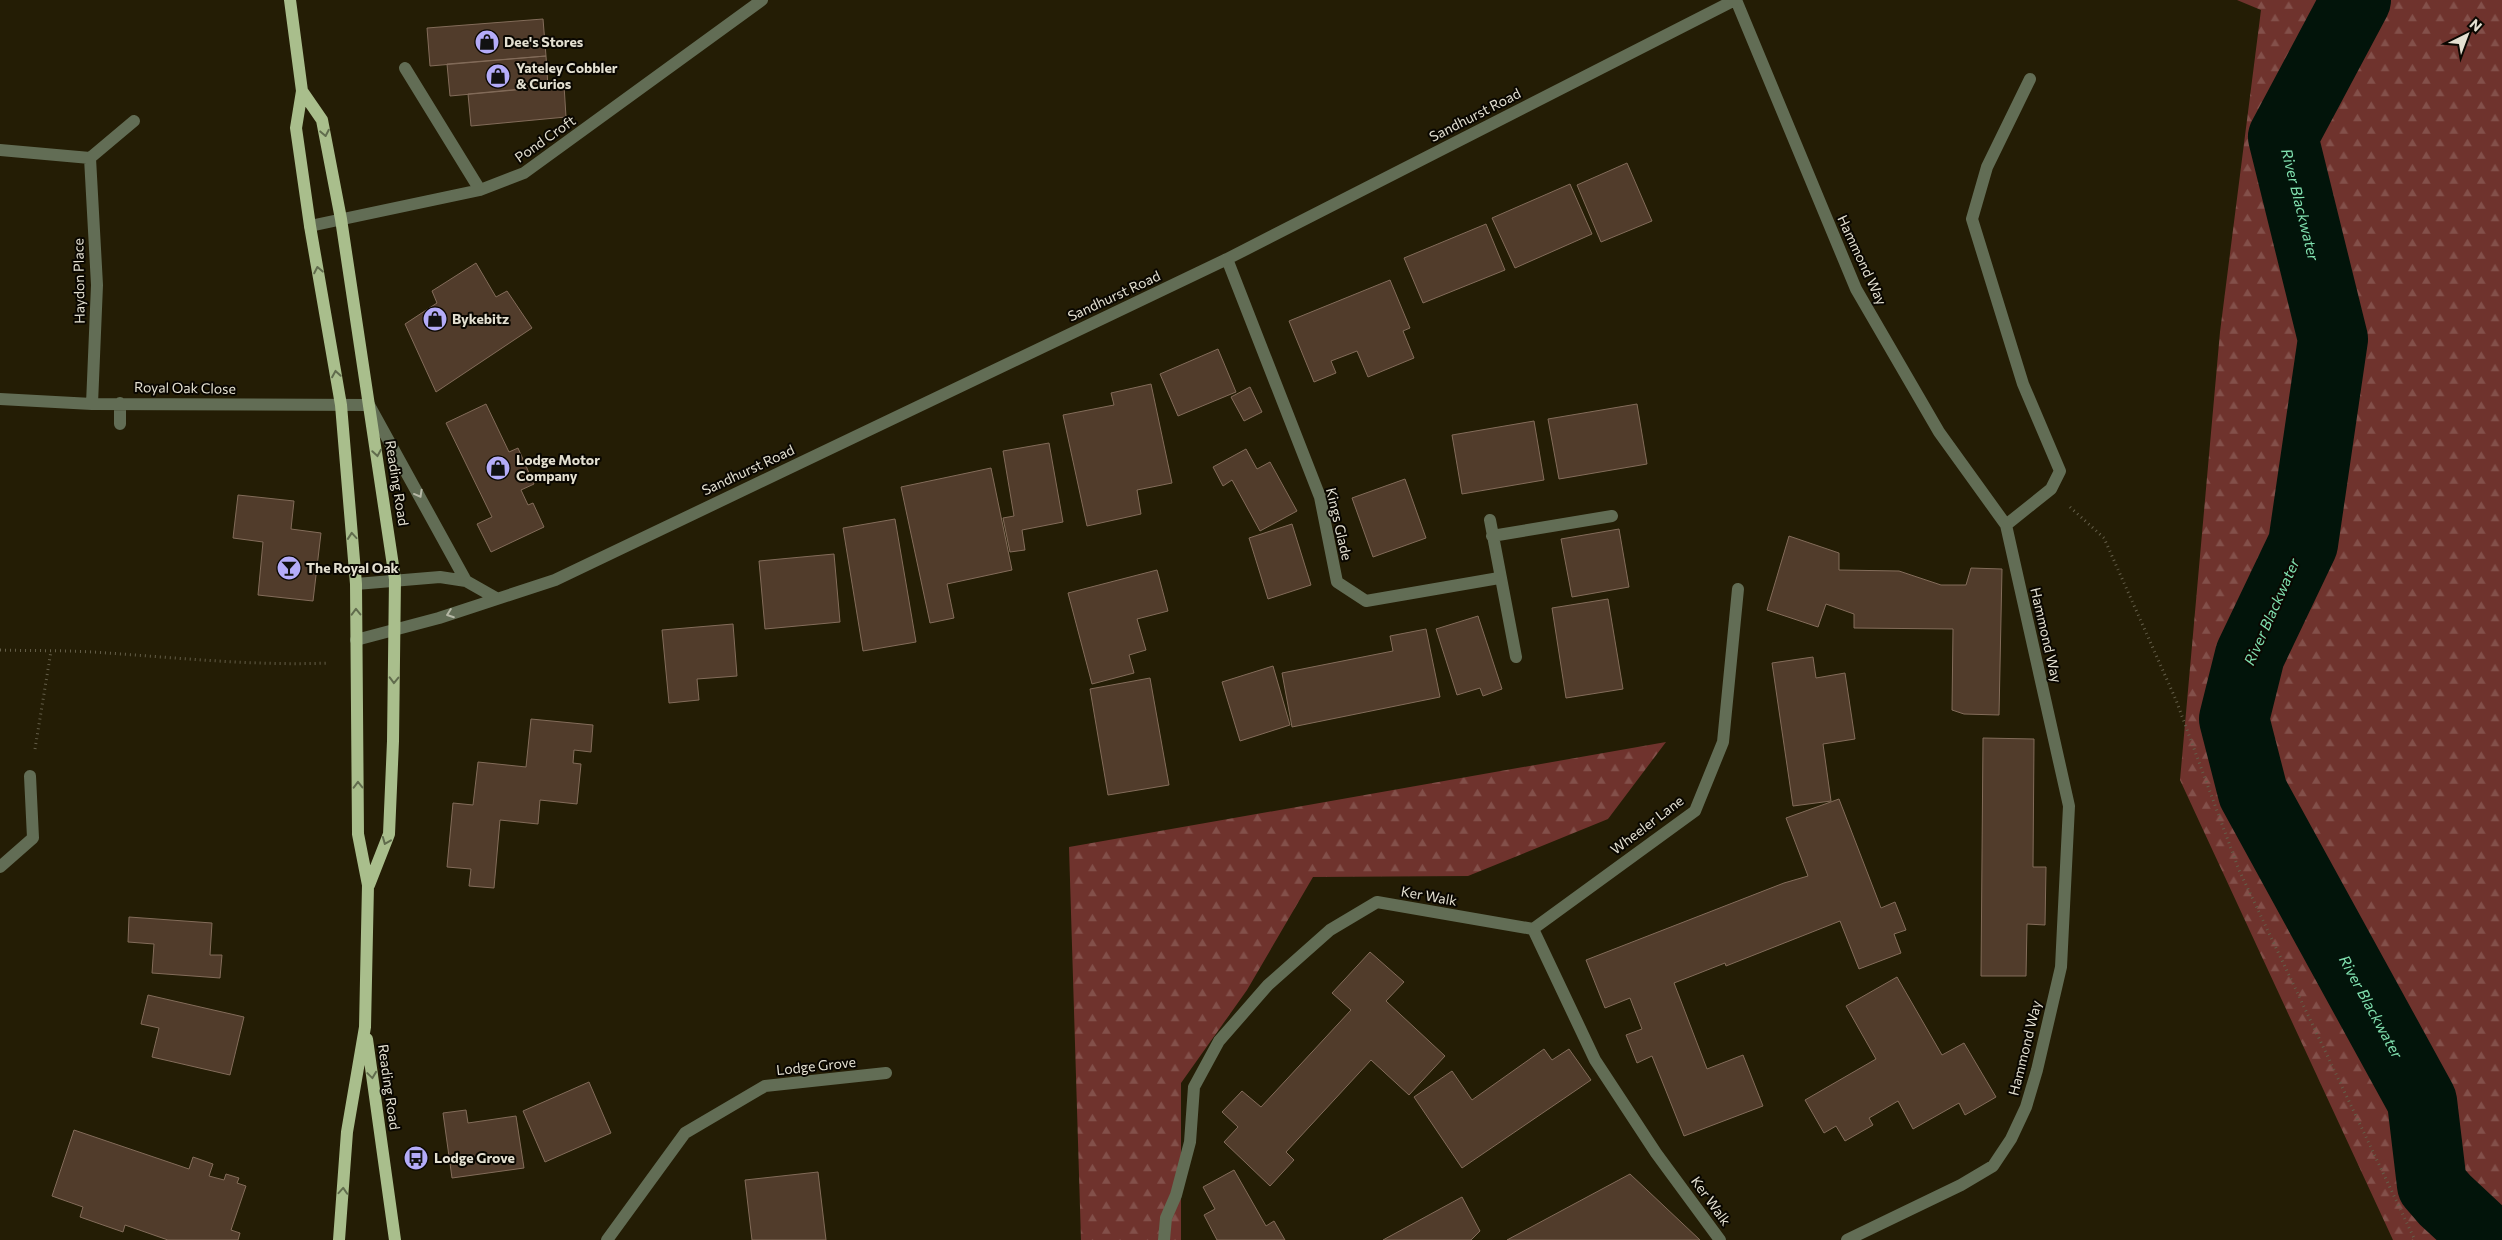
<svg xmlns="http://www.w3.org/2000/svg" width="2502" height="1240" viewBox="0 0 2502 1240" font-family="Commissioner,sans-serif">
<style>
.forest{fill:url(#forest-firs)}
.lines{fill:none;stroke-linecap:round;stroke-linejoin:round}
.river{stroke:#02140a;stroke-width:70}
.building{fill:#513c2b;stroke:#836c5a}
.path{stroke:#645e49;stroke-width:3;stroke-dasharray:1 4;stroke-linecap:butt}
.minor{stroke:#626d55;stroke-width:12}
.major{stroke:#a9be8c;stroke-width:12}
.oneway{stroke:#616c4d}
.oneway2{stroke:#b6b8a6}
.labels{text-anchor:middle;stroke-width:4;stroke-linejoin:round;paint-order:stroke}
.poi-label{font-size:14px;font-weight:bold;fill:#e4e0d1;stroke:#0a0701;text-anchor:start}
.street-label{font-size:14px;fill:#e4e0d1;stroke:#0a0701}
.water-label{font-size:15px;font-style:italic;fill:#80e0af;stroke:#0a0701}
</style>
<defs>
<pattern id="forest-firs" width="22" height="20" patternUnits="userSpaceOnUse" patternTransform="scale(1.25)"><rect width="22" height="20" fill="#6f332d"/><path d="M5 1l3.5 6h-7zM16 11l3.5 6h-7z" fill="#83504a"/></pattern>
</defs>
<rect width="100%" height="100%" fill="#241d05"/>
<path class="forest" d="M2237,0h265v1240h-109l-213,-460 40,-448 41,-322z
M1666,742l-58,77 -140,57 -155,1 -66,113 -66,93v157h-100l-12,-393z"/>
<g class="lines">
<path class="river" id="s1" d="M2356,0l-73,137 50,202 -30,205 -53,111 -16,64 19,74 169,308 10,84 13,15 43,40"/>
</g>
<path class="building" d="M543,19l3,37 -116,10 -3,-38z
M546,56l2,31 -98,9 -3,-32z
M564,85l2,32 -95,9 -3,-32z
M1627,163l25,58 -51,21 -24,-57z
M1570,184l22,50 -77,34 -23,-50z
M1486,224l19,46 -82,33 -19,-45z
M476,263l20,34 11,-6 25,37 -96,64 -31,-68 32,-21 -5,-12z
M1390,280l20,48 -7,3 11,27 -46,19 -11,-26 -26,10 5,12 -22,9 -25,-61z
M1218,349l18,43 -58,24 -18,-42z
M1151,384l21,99 -35,7 4,24 -54,12 -24,-111 51,-10 -3,-12z
M1250,387l12,25 -18,9 -13,-24z
M486,404l23,48 9,-4 16,36 -13,6 7,15 5,-2 11,24 -53,25 -14,-28 15,-7 -46,-94z
M1637,404l10,60 -88,15 -11,-60z
M1534,421l10,59 -82,14 -10,-59z
M1049,443l14,79 -41,8 3,20 -15,2 -7,-34 11,-2 -11,-65z
M1246,449l11,20 13,-7 27,49 -37,20 -28,-51 -9,6 -10,-19z
M991,468l21,102 -65,14 7,34 -24,5 -29,-136z
M1405,479l21,59 -53,19 -21,-59z
M238,495l56,6 -3,28 30,4 -8,68 -55,-6 5,-53 -30,-4z
M895,519l21,123 -53,9 -20,-123z
M1292,524l19,61 -43,14 -19,-61z
M1619,529l10,58 -57,10 -11,-58z
M1789,536l50,17v17l60,1 42,14h25l5,-17 31,1 -3,146 -35,-1 -12,-4 1,-81 -99,-1v-14l-28,-10 -8,23 -51,-17z
M834,554l6,68 -75,7 -6,-68z
M1157,570l11,41 -31,8 9,31 -17,5 5,18 -42,11 -24,-91z
M1608,599l15,90 -57,9 -14,-90z
M1478,616l24,73 -19,7 -3,-8 -23,7 -21,-66z
M733,624l4,52 -40,3 2,21 -30,3 -7,-73z
M1426,629l14,68 -148,30 -10,-54 111,-22 -3,-15z
M1813,657l3,21 29,-5 10,66 -32,5 8,57 -38,5 -21,-143z
M1273,666l17,59 -50,16 -18,-59z
M1150,678l19,107 -61,10 -18,-106z
M531,719l62,6 -2,27 -17,-2 -1,13 8,1 -4,40 -37,-4 -2,24 -38,-4 -6,68 -25,-2 2,-17 -24,-2 6,-64 20,2 5,-43 48,5z
M1983,738l51,1 -1,128h13l-1,58 -18,-1 -1,52h-45z
M1839,799l42,109 14,-6 11,28 -12,4 7,19 -42,16 -19,-48 -114,45 -1,-3 -51,20 33,86 36,-14 20,51 -79,30 -32,-80 -15,7 -11,-28 16,-6 -12,-31 -25,10 -19,-48 198,-77 24,-7 -22,-58z
M129,917l83,6 -2,32h12l-2,23 -68,-5 2,-29 -26,-2z
M1370,952l34,30 -18,19 59,55 -36,39 -38,-35 -85,92 8,8 -24,26 -46,-44 14,-15 -16,-15 20,-21 19,16 90,-97 -19,-17z
M1897,977l45,78 22,-12 32,54 -31,18 -6,-12 -46,26 -15,-28 -29,17 4,7 -28,16 -9,-15 -12,7 -19,-33 71,-41 -30,-53z
M148,995l96,22 -14,58 -78,-18 7,-29 -18,-4z
M1544,1049l8,11 17,-11 22,31 -129,88 -48,-71 38,-26 20,29z
M589,1082l22,51 -66,29 -22,-51z
M466,1110l2,13 48,-7 8,52 -72,10 -9,-65z
M74,1130l115,39 4,-12 20,7 -4,12 15,4 2,-6 13,4 -2,5 9,3 -15,44 9,3 -2,7h-70l-43,-15 -2,7 -43,-15 3,-10 -31,-11z
M1234,1170l32,56 8,-5 11,19h-68l-13,-25 11,-6 -12,-22z
M818,1172l8,68h-74l-7,-60z
M1630,1174l70,66h-193z
M1462,1197l18,34 -9,9h-88z"/>
<g class="lines">
<path class="path" d="M2070,507l34,31 72,162 63,170 175,368 -2,2
M0,650c36,1 72,0 107,3 74,5 148,13 222,10
M35,749l16,-98"/>
<path class="minor" d="M1736,0l120,289 83,143 67,93 63,281 -8,161 -24,103 -11,37 -15,32 -18,27 -32,19 -114,55
M405,68l75,122
M0,150l90,8 7,127 -5,119
M90,158l44,-37
M310,226l170,-36 44,-17 238,-173
M1227,259l93,238 17,85 29,19 133,-23
M0,399l92,5 277,1 97,176
M120,403v21
M1490,520l26,137
M2006,525l45,-36 9,-18 -37,-87 -51,-165 15,-52 43,-88
M1492,536l120,-20
M356,584l84,-7 26,4 30,17
M356,640l83,-22 116,-38 672,-321 508,-259
M0,867l33,-29 -3,-62
M1533,929l162,-118 28,-69 15,-153
M607,1240l78,-107 80,-47 121,-13
M1164,1240l2,-22 10,-23 14,-53 4,-55 25,-46 49,-56 62,-55 47,-28 156,27 62,131 61,93 64,87"/>
<path class="major" d="M290,0l12,91 -6,37 14,98 31,179 15,179 2,250 10,51 -3,142 -18,105 -8,108
M302,91l20,29 19,99 54,360 -2,162 -4,93 -20,51
M367,1039l28,201"/>
</g>
<defs><path id="oneway-chevron" d="M-2-3.5L2.5 0L-2 3.5" fill="none" stroke-width="1.6" stroke-linecap="round" stroke-linejoin="round" transform="scale(1.25)"/></defs>
<g class="oneway">
<use href="#oneway-chevron" transform="translate(325 133) rotate(79)"/>
<use href="#oneway-chevron" transform="translate(318 270) rotate(-101)"/>
<use href="#oneway-chevron" transform="translate(336 374) rotate(-99)"/>
<use href="#oneway-chevron" transform="translate(377 453) rotate(81)"/>
<use href="#oneway-chevron" transform="translate(352 536) rotate(-95)"/>
<use href="#oneway-chevron" transform="translate(356 612) rotate(-91)"/>
<use href="#oneway-chevron" transform="translate(394 680) rotate(91)"/>
<use href="#oneway-chevron" transform="translate(358 785) rotate(-91)"/>
<use href="#oneway-chevron" transform="translate(386 841) rotate(112)"/>
<use href="#oneway-chevron" transform="translate(372 1075) rotate(82)"/>
<use href="#oneway-chevron" transform="translate(343 1191) rotate(-86)"/>
</g>
<g class="oneway2">
<use href="#oneway-chevron" transform="translate(419 494) rotate(61)"/>
<use href="#oneway-chevron" transform="translate(450 614) rotate(160)"/>
</g>
<defs>
<symbol id="shop-disc" viewBox="-11 -11 22 22"><circle r="9.5" fill="#b4acf9" stroke="#0a0701"/><path d="M-5-2.5h2.3a2.7 3.5 0 0 1 5.4 0H5L5.5 6h-11ZM-1.5-2.5h3a1.5 2.3 0 0 0-3 0Z" fill="#111"/></symbol>
<symbol id="bar-disc" viewBox="-11 -11 22 22"><circle r="9.5" fill="#b4acf9" stroke="#0a0701"/><path d="M-6-5H6L.8 .8V4.5H3.5V6h-7V4.5H-.8V.8Z" fill="#111"/></symbol>
<symbol id="bus-disc" viewBox="-11 -11 22 22"><circle r="9.5" fill="#b4acf9" stroke="#0a0701"/><path d="M-5-6H5V4H4V6H2V4H-2V6H-4V4H-5ZM-3.5-4V0h7V-4ZM-3.5 1.2v1.5H-2V1.2ZM2 1.2v1.5H3.5V1.2Z" fill="#111"/></symbol>
</defs>
<g fill-rule="evenodd">
<use href="#shop-disc" x="473" y="28" width="28" height="28"/>
<use href="#shop-disc" x="484" y="62" width="28" height="28"/>
<use href="#shop-disc" x="421" y="305" width="28" height="28"/>
<use href="#shop-disc" x="484" y="454" width="28" height="28"/>
<use href="#bar-disc" x="275" y="554" width="28" height="28"/>
<use href="#bus-disc" x="402" y="1144" width="28" height="28"/>
</g>
<g class="labels">
<g class="poi-label">
<text x="504" y="47">Dee's Stores</text>
<text x="516" y="73">Yateley Cobbler<tspan x="516" dy="16">&amp; Curios</tspan></text>
<text x="452" y="324">Bykebitz</text>
<text x="516" y="465">Lodge Motor<tspan x="516" dy="16">Company</tspan></text>
<text x="306" y="573">The Royal Oak</text>
<text x="434" y="1163">Lodge Grove</text>
</g>
<g class="street-label">
<text transform="translate(1475 115) rotate(-27)" y="5">Sandhurst Road</text>
<text transform="translate(545 139) rotate(-35)" y="5">Pond Croft</text>
<text transform="translate(1862 260) rotate(65)" y="5">Hammond Way</text>
<text transform="translate(79 281) rotate(-91)" y="5">Haydon Place</text>
<text transform="translate(1114 296) rotate(-25)" y="5">Sandhurst Road</text>
<text transform="translate(185 388) rotate(1)" y="5">Royal Oak Close</text>
<text transform="translate(748 470) rotate(-25)" y="5">Sandhurst Road</text>
<text transform="translate(397 483) rotate(81)" y="5">Reading Road</text>
<text transform="translate(1339 524) rotate(77)" y="5">Kings Glade</text>
<text transform="translate(2046 635) rotate(77)" y="5">Hammond Way</text>
<text transform="translate(1647 825) rotate(-37)" y="5">Wheeler Lane</text>
<text transform="translate(1429 896) rotate(10)" y="5">Ker Walk</text>
<text transform="translate(2025 1048) rotate(-76)" y="5">Hammond Way</text>
<text transform="translate(816 1066) rotate(-6)" y="5">Lodge Grove</text>
<text transform="translate(389 1087) rotate(82)" y="5">Reading Road</text>
<text transform="translate(1711 1201) rotate(54)" y="5">Ker Walk</text>
</g>
<g class="water-label">
<text dy="5" stroke="none"><textPath href="#s1" startOffset="225">River Blackwater</textPath></text>
<text transform="translate(2272 612) rotate(-66)" y="5">River Blackwater</text>
<text dy="5" stroke="none"><textPath href="#s1" startOffset="1080">River Blackwater</textPath></text>
</g>
</g>
<g transform="translate(2467 35) rotate(42)" stroke="#0a0701" stroke-width="4" paint-order="stroke">
<path d="M0-4L9 19L0 12L-9 19Z" fill="#e4e0d1"/>
<text y="-8" font-size="14" font-weight="bold" text-anchor="middle" fill="#e4e0d1">N</text>
</g>
</svg>
